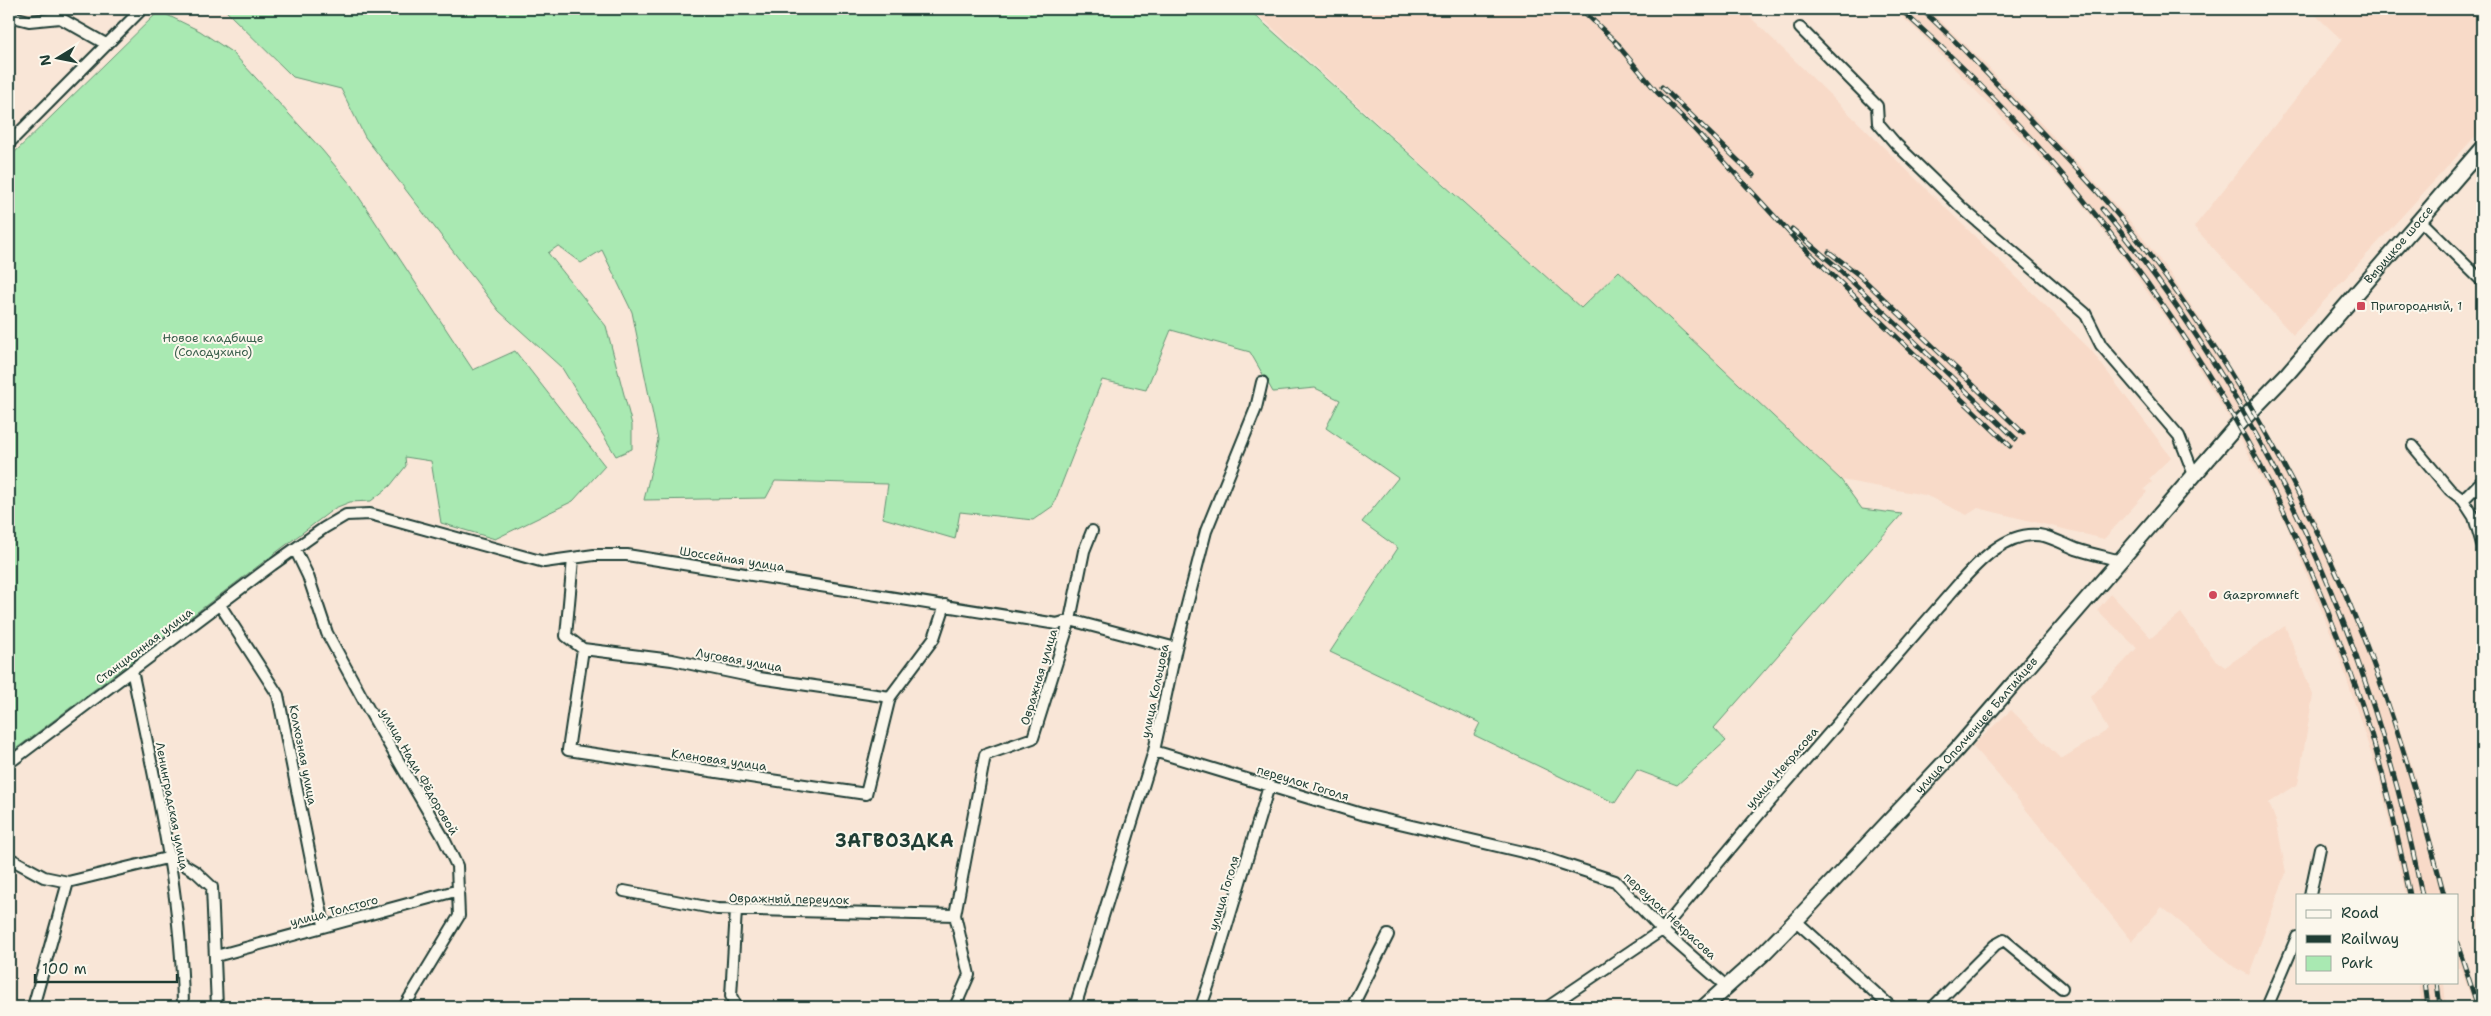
<svg xmlns="http://www.w3.org/2000/svg" width="2491" height="1016" viewBox="0 0 2491 1016" font-family="'Shantell Sans',sans-serif">
<style>
.built{fill:#f8dac8}
.green{fill:#a9e9b2;stroke:#649373}
.lines{fill:none;stroke-linecap:round;stroke-linejoin:round}
.minor-casing{stroke:#1f3d34;stroke-width:14}
.major-casing{stroke:#1f3d34;stroke-width:18}
.minor{stroke:#fbf7ec;stroke-width:10}
.major{stroke:#fbf7ec;stroke-width:14}
.rail-casing{stroke:#1f3d34;stroke-width:5}
.rail{stroke:#fbf7ec;stroke-width:3;stroke-dasharray:9;stroke-linecap:butt}
.poi-dot{fill:#d1495b;stroke:#fbf7ec;stroke-width:2}
.labels{text-anchor:middle;stroke-width:4;stroke-linejoin:round;paint-order:stroke}
.street-label{font-size:12px;fill:#1f3d34;stroke:#fbf7ec}
.poi-label{font-size:12px;fill:#1f3d34;stroke:#fbf7ec;text-anchor:start}
.park-label{font-size:12px;fill:#3b5f4d;stroke:#fbf7ec}
.district-label{font-size:18px;font-weight:bold;letter-spacing:1px;fill:#1f3d34;stroke:#fbf7ec}
</style>
<rect width="100%" height="100%" fill="#f9e6d7"/>
<filter id="ink" filterUnits="userSpaceOnUse"><feTurbulence type="fractalNoise" baseFrequency=".02" numOctaves="2"/><feDisplacementMap in="SourceGraphic" scale="10" xChannelSelector="R" yChannelSelector="G"/><feConvolveMatrix kernelMatrix="1 2 1 2 8 2 1 2 1" color-interpolation-filters="sRGB"/></filter>
<g filter="url(#ink)">
<path class="built" d="M1252,9h490l349,341 80,107 -22,22 3,3 -8,7 3,3 -43,47 -126,-31 -11,7 -42,-20 -84,-15 -222,-208 -37,37z
M1893,9h35l57,55 94,100 50,56 40,52 37,56 106,183 31,70 39,97 30,88 35,129h-41l-26,-114 -44,-135 -49,-120 -59,-110 -44,-71 -73,-105 -48,-59 -143,-148z
M2309,9h173v120l-189,206 -99,-108 148,-187z
M2111,594l40,44 30,-25 33,46 11,8 60,-41 28,69 -15,89 -29,19 8,21 9,49 -37,102 -15,-8 -72,-60 -30,34 -134,-166 -26,-29 39,-36 50,49 47,-29 -17,-33 46,-49 -40,-38z
M2457,932l9,32 15,43h-6l-15,-39h-3z
M2419,982h25l2,25h-24z"/>
<path class="green" d="M224,9h1024l333,299 38,-37 222,209 21,29 40,5 -188,214 12,13 -49,44 -40,-15 -22,33 -141,-68 6,-12 -150,-71 68,-104 -36,-26 36,-44 -72,-50 14,-28 -25,-12 -42,4 -23,-40 -79,-22 -25,60 -44,-10 -49,126 -20,14 -73,-8 -5,27 -72,-21 5,-34 -113,-3 -9,17 -122,2 14,-60 -26,-128 -30,-62 -21,13 -23,-17 -10,7 58,73 26,99v24l-16,7 -54,-88 -63,-57 -134,-174 -24,-48 -48,-12z
M159,11l41,20 33,22 89,97 29,35 122,185 42,-19 90,115 -32,35 -78,38 -54,-16 -10,-62 -26,-4 1,9 -16,20 -19,15 -21,1 -15,6 -326,246v-596z"/>
<g class="lines">
<defs>
<path id="minor" d="M9,16l20,5 31,-3 46,26
M1800,28l77,78 1,17 17,20 68,66 122,104 16,32 78,91 15,39
M9,143l133,-134
M2420,220l62,61
M2413,446l37,44 13,10 11,17 8,27
M2463,500l19,-19
M295,549l13,27 19,57 43,79 73,125 14,29 2,50 -55,91
M573,559l-7,77 17,13 89,11 87,18 131,19
M220,605l58,90 46,230
M583,649l-15,101 298,44 24,-97 44,-59 11,-33
M132,670c23,112 50,223 51,337
M1154,751l211,64 171,40 79,26 47,49 65,57
M9,763l263,-198 52,-37 22,-13 24,-1 174,48 50,-7h33l430,69 13,-4 106,28
M9,858l35,19 24,5
M624,891l93,18 238,6
M2310,895l10,-47
M736,910l-5,86 6,11
M1796,921l95,86
M216,956l243,-66
M33,1007l35,-125 103,-25 25,15 16,15 5,120
M955,1007l14,-32 -14,-60 30,-160 48,-17 37,-118 14,-69 8,-20
M1075,1007l79,-256 22,-103 30,-117 50,-123 6,-26
M1201,1007l10,-29 58,-192
M1352,1007l36,-72
M1548,1007l114,-77 98,-117 195,-225c21,-24 53,-60 89,-52 11,3 22,9 32,13 15,5 30,8 45,12
M1933,1007l62,-62 9,-5 58,48
M2267,1007l30,-70"/>
<g id="major">
<path id="s1" d="M1704,1007l58,-52 42,-43 153,-163 277,-320 54,-56 194,-225"/>
</g>
</defs>
<use href="#minor" class="minor-casing"/>
<use href="#major" class="major-casing"/>
<use href="#minor" class="minor"/>
<use href="#major" class="major"/>
<defs>
<path id="rail" d="M1581,9l38,36
M1900,9c207,184 366,415 456,678 24,67 39,138 54,208
M1921,9c40,36 77,76 114,116 31,33 64,66 92,101 107,135 193,290 252,453 26,70 46,143 65,216
M1615,42l42,50 39,39 101,110 213,205
M1662,87l91,88
M2102,209c164,196 271,436 320,686
M1792,229l45,38 179,172
M1829,252l30,23 164,158
M2457,943l21,64
M2425,982l3,25
M2437,982l3,25"/>
</defs>
<use href="#rail" class="rail-casing"/>
<use href="#rail" class="rail"/>
</g>
</g>
<g class="poi-dot">
<rect x="2356" y="301" width="10" height="10" rx="2.5"/>
<circle cx="2213" cy="595" r="5"/>
</g>
<g class="labels">
<g class="street-label">
<text dy="4" stroke="none"><textPath href="#s1" startOffset="1032">Вырицкое шоссе</textPath></text>
<text transform="translate(732 559) rotate(9)" y="4">Шоссейная улица</text>
<text transform="translate(144 646) rotate(-37)" y="4">Станционная улица</text>
<text transform="translate(739 660) rotate(10)" y="4">Луговая улица</text>
<text transform="translate(1039 677) rotate(-73)" y="4">Овражная улица</text>
<text transform="translate(1155 691) rotate(-78)" y="4">улица Кольцова</text>
<text dy="4" stroke="none"><textPath href="#s1" startOffset="392">улица Ополченцев Балтийцев</textPath></text>
<text transform="translate(303 755) rotate(79)" y="4">Колхозная улица</text>
<text transform="translate(719 760) rotate(8)" y="4">Кленовая улица</text>
<text transform="translate(1782 768) rotate(-49)" y="4">улица Некрасова</text>
<text transform="translate(419 772) rotate(60)" y="4">улица Нади Фёдоровой</text>
<text transform="translate(1303 783) rotate(17)" y="4">переулок Гоголя</text>
<text transform="translate(172 806) rotate(79)" y="4">Ленинградская улица</text>
<text transform="translate(1224 893) rotate(-73)" y="4">улица Гоголя</text>
<text transform="translate(789 899) rotate(1)" y="4">Овражный переулок</text>
<text transform="translate(334 911) rotate(-15)" y="4">улица Толстого</text>
<text transform="translate(1670 916) rotate(43)" y="4">переулок Некрасова</text>
</g>
<g class="poi-label">
<text x="2371" y="310">Пригородный, 1</text>
<text x="2223" y="599">Gazpromneft</text>
</g>
<g class="park-label">
<text x="213" y="342">Новое кладбище<tspan x="213" dy="14">(Солодухино)</tspan></text>
</g>
<g class="district-label">
<text x="895" y="847">ЗАГВОЗДКА</text>
</g>
</g>
<rect width="2491" height="1016" fill="none" stroke="#fbf7ec" stroke-width="30"/>
<rect x="15" y="15" width="2461" height="986" fill="none" stroke="#1f3d34" stroke-width="2" filter="url(#ink)"/>
<rect x="2296" y="894" width="162" height="90" fill="#fbf7ec" stroke="#a3ada2"/>
<rect x="2306" y="910" width="25" height="8" fill="#fbf7ec" stroke="#a3ada2"/>
<text x="2341" y="918" font-size="15" fill="#1f3d34">Road</text>
<rect x="2306" y="935" width="25" height="8" fill="#1f3d34" stroke="#a3ada2"/>
<text x="2341" y="944" font-size="15" fill="#1f3d34">Railway</text>
<rect x="2306" y="956" width="25" height="15" fill="#a9e9b2" stroke="#a3ada2"/>
<text x="2341" y="968" font-size="15" fill="#1f3d34">Park</text>
<g transform="translate(58 58) rotate(260)" stroke="#fbf7ec" stroke-width="4" paint-order="stroke">
<path d="M0-4L9 19L0 12L-9 19Z" fill="#1f3d34"/>
<text y="-8" font-size="14" font-weight="bold" text-anchor="middle" fill="#1f3d34">N</text>
</g>
<path d="M35 974v8h142v-8" fill="none" stroke="#1f3d34" stroke-width="2.5"/>
<text x="42" y="974" font-size="15" fill="#1f3d34" stroke="#fbf7ec" stroke-width="4" paint-order="stroke">100 m</text>
</svg>
